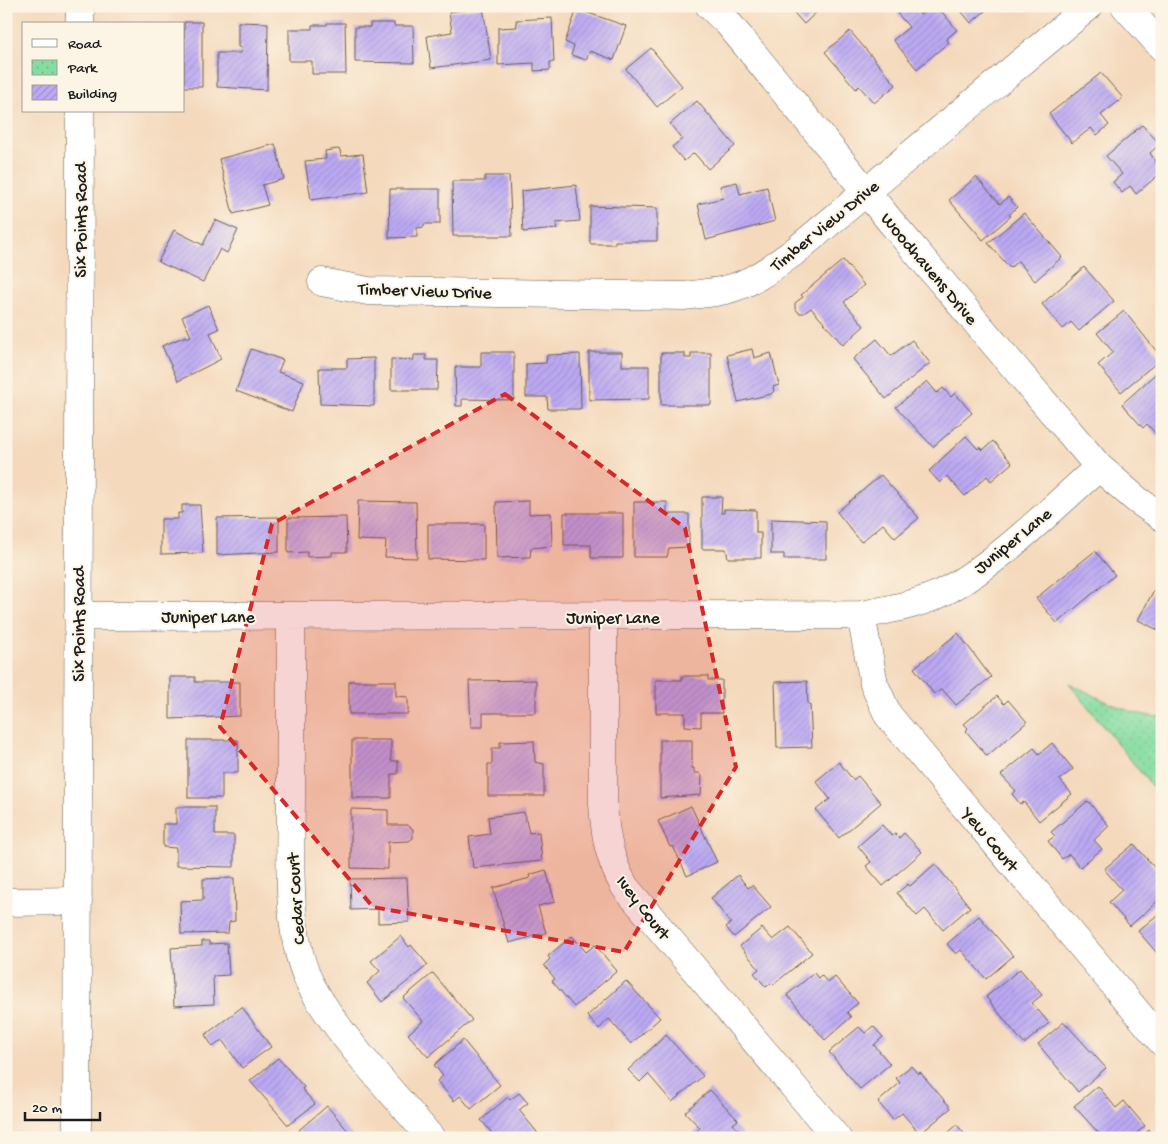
<svg xmlns="http://www.w3.org/2000/svg" width="1168" height="1144" viewBox="0 0 1168 1144" font-family="'Gochi Hand',sans-serif">
<style>
.park{fill:url(#park-dots);stroke:#507c5e}
.building{fill:url(#building-hatch)}
.lines{fill:none;stroke-linecap:round;stroke-linejoin:round}
.minor-casing{stroke:#685e54;stroke-width:29}
.minor{stroke:#fff;stroke-width:28}
.marked{fill:#d62828;fill-opacity:0.2;stroke:#d62828;stroke-width:4;stroke-dasharray:10 6;stroke-linejoin:round}
.labels{text-anchor:middle;stroke-width:4;stroke-linejoin:round;paint-order:stroke}
.street-label{font-size:18px;fill:#1c1c1c;stroke:#fcf5e5}
</style>
<defs>
<pattern id="park-dots" width="8" height="8" patternUnits="userSpaceOnUse" patternTransform="scale(1.25)"><rect width="8" height="8" fill="#84dca1"/><path d="M2 2h.1M6 6h.1" fill="none" stroke="#71bc8a" stroke-width="1.8" stroke-linecap="round"/></pattern>
<pattern id="building-hatch" width="6" height="6" patternUnits="userSpaceOnUse" patternTransform="scale(1.25)"><rect width="6" height="6" fill="#bba9f3"/><path d="M-1 1l2-2M0 6l6-6M5 7l2-2" fill="none" stroke="#a091d0"/></pattern>
</defs>
<rect width="100%" height="100%" fill="#fcf5e5"/>
<filter id="ink" filterUnits="userSpaceOnUse"><feTurbulence type="fractalNoise" baseFrequency=".02" numOctaves="2"/><feDisplacementMap in="SourceGraphic" scale="10" xChannelSelector="R" yChannelSelector="G"/><feConvolveMatrix kernelMatrix="1 2 1 2 8 2 1 2 1" color-interpolation-filters="sRGB"/></filter>
<filter id="wash" filterUnits="userSpaceOnUse"><feTurbulence type="fractalNoise" baseFrequency=".0096" numOctaves="4" result="noise"/><feDisplacementMap in="SourceGraphic" scale="20" xChannelSelector="R" yChannelSelector="G"/><feGaussianBlur stdDeviation="1.12" result="paint"/><feColorMatrix in="noise" values="0 0 0 0 0 0 0 0 0 0 0 0 0 0 0 0 0 1.4 0 .05"/><feComposite in="paint" operator="in"/></filter>
<g filter="url(#wash)">
<rect width="100%" height="100%" fill="#f4d9bc"/>
<path class="park" d="M1069,683c29,14 60,33 93,34v82z"/>
<g id="blocks">
<path class="building" d="M788,6h35l-19,18z
M905,6h8l7,9 10,-9h7l20,24 -11,9 3,3 -32,27 -24,-29 16,-13 -12,-14z
M957,6h34l-20,17z
M483,7l8,53 -60,8 -4,-32 25,-4 -3,-20z
M577,9l49,17 -12,34 -24,-9 -4,9 -15,-5 3,-9 -9,-4z
M552,18l2,44h-4v8l-16,1v-8l-36,2v-37l19,-1 -1,-7z
M184,22h18v65h-18z
M238,22l30,1 -1,67 -50,-3v-34h23l1,-6h-3z
M327,23h18l1,51h-34v-13h-23v-32h23v-4h15z
M370,23h24v3h19l1,37 -59,-1v-35h15z
M850,31l46,54 -22,18 -15,-17 -3,3 -31,-37z
M651,48l31,38 -25,21 -31,-38z
M1101,73l22,25 -22,17 8,10 -12,10 -6,-7 -19,15 -23,-29z
M697,101l38,45 -27,23 -14,-16 -10,8 -12,-14 10,-8 -12,-15z
M1142,125l18,19 -10,9 12,19 -26,22 -6,-8 -8,7 -9,-11 9,-8 -16,-18z
M275,144l9,35 -22,6 6,20 -35,9 -14,-55z
M337,149l3,1 1,6 22,-2 5,38 -57,8 -6,-39 21,-2 -1,-8z
M485,176h24l3,60h-59l-1,-55h33z
M976,177l24,27 8,-7 9,10 -8,8 2,1 -28,24 -34,-40z
M737,182l3,12 27,-7 8,34 -69,19 -8,-36 25,-6 -3,-12z
M576,185l4,36 -24,2 1,6 -34,3 -2,-41z
M390,189h50v35h-16v3l-7,1v9l-28,1z
M590,206l67,2v33h-42v3h-25z
M1024,213l38,44 -27,24 -17,-20 -8,7 -22,-25z
M215,220l23,10 -11,23 -7,-4 -17,33 -45,-20 16,-32 29,15z
M843,260l21,25 -20,17 20,24 -21,19 -32,-37 -7,5h-5l-4,-5v-5l8,-6 -2,-2z
M1084,267l30,34 -35,30 -8,-9 -8,7 -21,-25z
M208,305l11,24 -9,4 11,26 -43,22 -16,-35 24,-10 1,2 4,-2 -9,-19z
M1124,311l38,47 -41,34 -23,-27 15,-13 -16,-19z
M877,339l14,17 21,-16 18,23 -44,36 -33,-40z
M251,349l32,11 -5,12 26,9 -12,31 -56,-21z
M752,349l2,9 17,-5 8,32 -6,2 1,4 -3,3 -33,8 -11,-47z
M481,352h33v48l-52,-1v7h-6l-1,-39h26z
M589,352h33v14h27v33l-60,1z
M661,353h24v5h6v-5h20v52h-50z
M580,354l1,55h-33l-1,-12h-21v-33l20,-1 1,-8z
M414,355h12v5h12l-1,30h-46v-31l23,1z
M374,358v48l-54,-2 -1,-36h28v-9z
M1162,368v73l-15,-17 -4,4 -21,-24z
M927,381l10,12 6,-5 8,9 4,-4 17,20 -39,34 -37,-40z
M966,436l12,13 2,-2 3,3 10,-9 19,22 -21,18 -4,-5 -22,20 -18,-20 -7,7 -11,-12z
M881,475l38,43 -24,20 -12,-14 -22,18 -24,-30z
M702,497h20l-1,16h3v-4l32,1v23h5v25h-33l-2,-9h-24z
M358,501l58,1 1,56 -32,-1 1,-16 -29,-1z
M529,501v13l22,-1 1,33 -21,2 -1,9 -33,1 -1,-56z
M634,502h33v12h22v33l-20,1 -2,9h-33z
M182,505h18l3,48 -42,1v-35h17v-6h4z
M564,513h59v45h-32v-13h-27z
M279,517v35l-62,3v-37z
M346,517l1,35h-15v4l-25,1v-5l-19,1v-35z
M771,519l55,2v38h-42v-5h-13z
M428,524h56v36l-56,-1z
M1095,551l20,24 -58,48 -21,-25z
M1154,590l8,4v38l-24,-12z
M958,633l33,44 -35,28 -14,-16 -8,5 -20,-26z
M682,676h26v4h14v33h-21v14l-16,-1v-13h-29v-33h26z
M170,677h25v5h45v34l-70,3z
M536,680v33h-53v14h-12l-2,-46z
M349,681h47v15l12,1v17h-59z
M807,681l1,23h2l2,43 -35,1 -2,-66z
M997,696l7,8 4,-4 19,22 -40,34 -21,-25 2,-3 -4,-4z
M188,740h50v33h-16v25h-34z
M352,740h39v21h7v13h-7v24h-39z
M660,740h32v28h2v5h5l3,3 -1,19 -41,3z
M534,741l1,21 9,2v32h-56v-32h4v-16h8v-6z
M1052,743l21,26 -13,11 12,14 -33,27 -15,-19 -4,2 -8,-10 4,-3 -15,-16 33,-27 5,6z
M839,762l14,18 5,-4 23,27 -42,35 -23,-28 14,-11 -14,-18z
M1088,801l21,25 -15,14 8,9 -22,18 -11,-13 -7,5 -14,-18 7,-5 -4,-4z
M691,806l26,56 -30,14 -14,-30 -3,1 -12,-26z
M176,807h39v28h19v32l-58,-1v-18l-13,-1v-23h13z
M351,809l37,1v15h19l6,4v9l-4,3 -21,1v27l-37,-1z
M524,812l5,21 10,-1 3,29 -69,7 -4,-31 21,-3 -2,-17z
M882,825l10,11 3,-2 4,4 5,-5 18,19 -39,34 -17,-20 5,-4 -13,-16z
M1134,844l28,32v21l-32,29 -21,-24 13,-12 -18,-21z
M935,864l35,43 -27,23 -18,-21 -8,7 -20,-23 11,-9 2,2z
M546,870l9,32 -17,4 8,27 -37,10 -16,-55 37,-10 -1,-3z
M738,875l10,13 4,-3 19,22 -37,30 -8,-10 5,-4 -20,-25z
M234,878l1,43 -6,1 -1,11 -47,1 -1,-33 23,-1v-21z
M407,878l2,44 -31,1v-14l-27,1 -1,-31z
M1162,911v48l-24,-28z
M979,916l34,40 -27,23 -25,-29 -5,4 -9,-10z
M790,927l22,26 -39,32 -2,-2 -5,4 -12,-14 5,-4 -19,-23 22,-18 11,12z
M401,936l8,11 2,-2 17,20 -46,37 -15,-19 13,-12 -9,-10z
M572,936l14,16 9,-7 22,26 -43,36 -22,-26 3,-2 -11,-14 6,-6 -2,-3z
M202,941h7v3l18,-1 2,32 -16,1 1,28 -40,2 -3,-58 31,-2z
M1020,969l22,26 -10,8 17,20 -25,21 -38,-47z
M433,973l39,47 -44,37 -20,-23 15,-13 -20,-23z
M814,973l4,5 3,-3 7,8 7,-6 23,26 -11,9 4,5 -26,23 -38,-45z
M626,981l34,37 -29,26 -22,-25 -10,10 -12,-13z
M242,1007l29,40 -29,21 -20,-28 -9,7 -8,-12z
M1064,1022l42,46 -28,24 -40,-48z
M873,1026l10,11 -9,8 16,19 -30,25 -31,-37 30,-25 6,6z
M666,1035l37,41 -31,26 -24,-28 -8,8 -12,-12z
M463,1040l37,45 -29,24 -11,-13 -6,5 -17,-20 6,-5 -9,-11z
M278,1058l26,29 -2,2 13,15 -27,21 -38,-44z
M911,1066l7,8 2,-2 31,36 -31,26 -18,-21 -9,7 -15,-18 22,-19 -4,-5z
M1098,1086l18,22 8,-7 21,25 -14,12h-28l-29,-32z
M710,1090l28,30 -5,4 9,10 -4,4h-50l12,-10 -15,-16z
M519,1093l9,10 -9,7 22,27 -45,1 -15,-18 27,-23 2,3z
M327,1106l27,32h-60l7,-6 -2,-2z
M957,1125l11,13h-26z
M1149,1130l6,8h-16z"/>
</g>
</g>
<g filter="url(#ink)">
<use href="#blocks" fill-opacity="0" stroke="#685e54" stroke-width="1"/>
<g class="lines">
<defs>
<path id="minor" d="M710,6l18,17 163,199 208,245 38,33 25,17
M1125,6l37,41
M80,24v-18
M322,282l46,9 317,5c13,-2 27,-3 40,-6 26,-6 48,-23 69,-38l295,-246
M861,615l13,69 14,31 274,327
M78,616l783,-1c25,-5 50,-9 74,-19 56,-25 117,-88 164,-129
M291,616c0,60 0,119 0,179 0,58 -7,143 22,194 31,54 78,101 118,149
M603,617v187c2,30 6,56 22,83l212,251
M6,902l72,-1
M77,1138l3,-1027"/>
</defs>
<use href="#minor" class="minor-casing"/>
<use href="#minor" class="minor"/>
</g>
</g>
<path class="marked" d="M505,394l180,134 51,239 -112,185 -251,-45 -153,-180 52,-203z"/>
<g class="labels">
<g class="street-label">
<text transform="translate(80 220) rotate(-90)" y="6">Six Points Road</text>
<text transform="translate(824 225) rotate(-39)" y="6">Timber View Drive</text>
<text transform="translate(930 268) rotate(50)" y="6">Woodhavens Drive</text>
<text transform="translate(425 290) rotate(2)" y="6">Timber View Drive</text>
<text transform="translate(1012 540) rotate(-39)" y="6">Juniper Lane</text>
<text x="208" y="622">Juniper Lane</text>
<text x="613" y="623">Juniper Lane</text>
<text transform="translate(78 624) rotate(-90)" y="6">Six Points Road</text>
<text transform="translate(991 839) rotate(50)" y="6">Yew Court</text>
<text transform="translate(295 899) rotate(-94)" y="6">Cedar Court</text>
<text transform="translate(644 907) rotate(52)" y="6">Ivey Court</text>
</g>
</g>
<rect width="1168" height="1144" fill="none" stroke="#fcf5e5" stroke-width="25"/>
<rect x="22" y="22" width="162" height="90" fill="#fcf5e5" stroke="#a29e95"/>
<rect x="32" y="39" width="25" height="8" fill="#ffffff" stroke="#a29e95"/>
<text x="68" y="48" font-size="15" fill="#1c1c1c">Road</text>
<rect x="32" y="60" width="25" height="15" fill="url(#park-dots)" stroke="#a29e95"/>
<text x="68" y="72" font-size="15" fill="#1c1c1c">Park</text>
<rect x="32" y="85" width="25" height="15" fill="url(#building-hatch)" stroke="#a29e95"/>
<text x="68" y="98" font-size="15" fill="#1c1c1c">Building</text>
<path d="M25 1112v8h75v-8" fill="none" stroke="#1c1c1c" stroke-width="2.5"/>
<text x="32" y="1112" font-size="15" fill="#1c1c1c" stroke="#fcf5e5" stroke-width="4" paint-order="stroke">20 m</text>
</svg>
